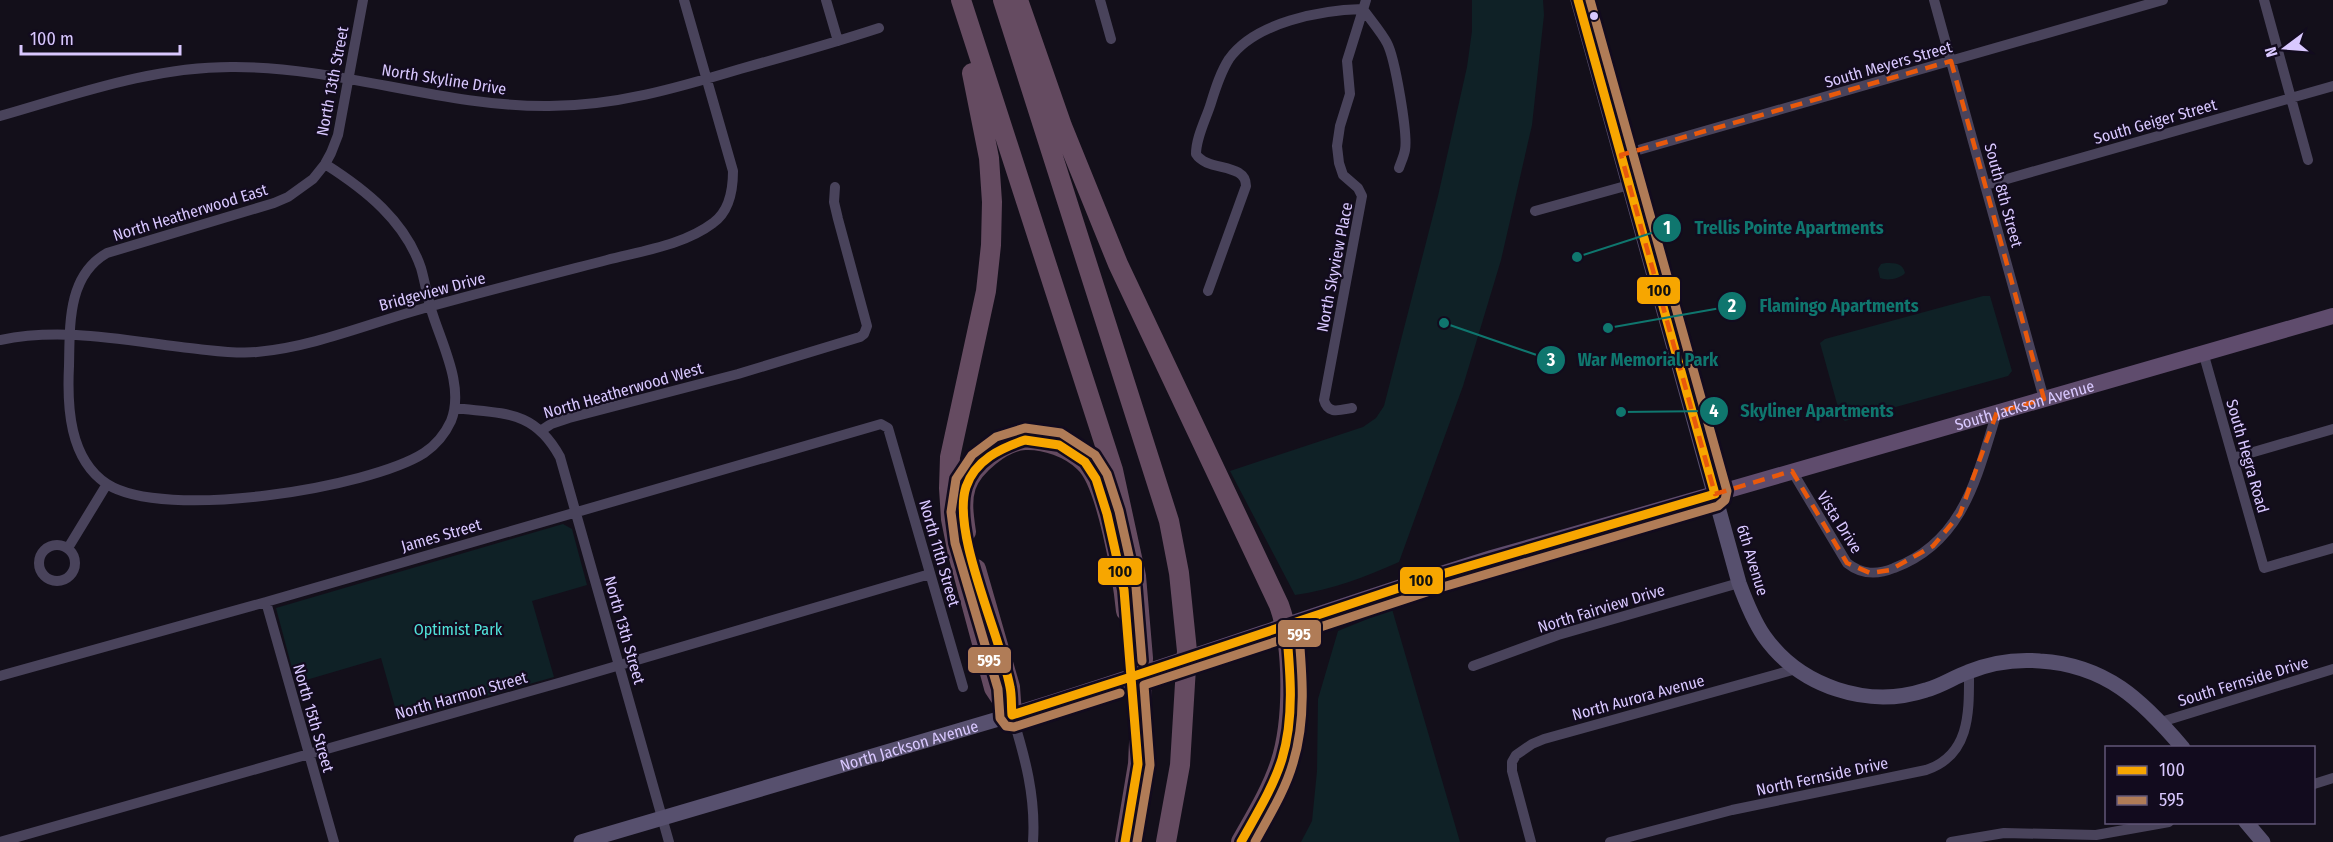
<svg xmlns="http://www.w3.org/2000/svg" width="2333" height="842" viewBox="0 0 2333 842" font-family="'Fira Sans Condensed',sans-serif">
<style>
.green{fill:#0f2126}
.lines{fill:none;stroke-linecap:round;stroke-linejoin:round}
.street{stroke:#49435b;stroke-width:10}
.secondary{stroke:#57506e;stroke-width:15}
.primary{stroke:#5f4c6d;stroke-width:16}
.highway{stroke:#654b61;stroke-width:20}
.bus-1-casing{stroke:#120b1e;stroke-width:14}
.bus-2-casing{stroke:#120b1e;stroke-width:14}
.bus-1{stroke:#f7a600;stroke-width:9}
.bus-2{stroke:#b07c57;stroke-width:9}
.marked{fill:none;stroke:#e8590c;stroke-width:4.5;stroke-dasharray:12 8;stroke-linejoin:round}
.bus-dot{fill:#d9c8ff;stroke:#120b1e;stroke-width:2}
.labels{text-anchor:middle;stroke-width:4.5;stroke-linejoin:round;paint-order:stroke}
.street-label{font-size:16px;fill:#d9c8ff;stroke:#120b1e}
.park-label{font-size:16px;fill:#51e2da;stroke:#120b1e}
.leader{fill:none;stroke:#0f766e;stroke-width:2}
.callout-dot{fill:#0f766e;stroke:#120b1e;stroke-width:2}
.mark-label{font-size:18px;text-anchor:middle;font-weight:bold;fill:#fff}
.callout-label{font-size:18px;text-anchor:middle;font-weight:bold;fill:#0f766e;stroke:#120b1e;stroke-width:4.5;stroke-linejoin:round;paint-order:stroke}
.line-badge{stroke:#120b1e;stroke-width:2}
.badge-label{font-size:16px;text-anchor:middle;font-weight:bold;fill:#fff}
.pale-badge-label{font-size:16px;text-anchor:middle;font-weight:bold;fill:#111}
</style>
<rect width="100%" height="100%" fill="#130f1a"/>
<path class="green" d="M1472,0h71l1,15 -12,110 -31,135 -38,126 -64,176c-34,15 -67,28 -104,33l-65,-124 133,-44 13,-9 8,-12 54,-210 29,-129 5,-36z
M1886,263c9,0 17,0 19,10 -5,6 -18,8 -25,5l-2,-9 3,-5z
M1983,296h7l22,75 -4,5 -163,45 -4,-3 -21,-75 5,-4z
M563,524l9,5 15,56 -55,16 22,76 -155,44 -18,-63 -85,25 -20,-75z
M1392,609l68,233h-159l11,-21 5,-50 1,-72 20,-68z"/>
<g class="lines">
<path class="street" d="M826,0l12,41
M1100,0l11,39
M1934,0l110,399
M2264,0l44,160
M1363,9c7,10 19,24 24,34 8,15 21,91 18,107 -1,6 -4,12 -6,18
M0,116c77,-22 154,-50 235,-49 106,0 208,40 314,39 66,0 128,-18 191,-37 47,-13 93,-26 139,-41
M1621,155l542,-155
M325,164c41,26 80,57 96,104 4,14 6,28 10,41 10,34 34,77 20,112 -6,13 -15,24 -27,32 -55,35 -260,68 -317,31 -38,-25 -40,-78 -38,-118 1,-41 -2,-90 38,-113l167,-50 14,-6 25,-18 12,-15 6,-11 7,-18 25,-135
M1986,185l347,-99
M1535,211l94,-26
M1208,291l38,-105c0,-24 -39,-14 -50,-32 0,-16 9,-33 14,-48 5,-16 10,-33 19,-47 26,-37 92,-49 134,-50
M0,340c66,-14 132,2 198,9 19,2 39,5 59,3 58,-5 118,-31 175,-46 58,-16 117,-31 175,-46 35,-9 77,-15 106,-37 17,-12 20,-33 20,-52l-49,-171
M2203,352l61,216 69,-20
M455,408c48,6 79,1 105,49l109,385
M1352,408c-12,2 -24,7 -28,-8l38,-204 -4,-8 -15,-13 -4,-12 -2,-17 3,-20 10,-32 -3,-33 19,-61
M542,430l9,-6 18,-6 169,-44 122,-37 4,-3 3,-8 -29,-107 -4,-17 1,-15
M2233,458l100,-29
M1792,471l55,92c15,12 30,12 47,5 70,-26 83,-92 103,-156
M39 563a18 18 0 1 1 36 0a18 18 0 1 1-36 0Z
M68,548l39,-64
M266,602l68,240
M1473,666l85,-31 181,-52
M0,676l266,-74 615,-178 7,4 75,259
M1012,715c13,42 24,82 21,127
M2161,722l172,-53
M2314,784l19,-6
M0,842l562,-160 368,-108
M1531,842l-19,-71v-9l4,-7 16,-11 12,-5 252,-70
M1610,842l122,-32 194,-40c45,-15 43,-59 43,-98
M1951,842l53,-9 92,2 73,-13"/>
<g class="secondary">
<path d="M1578,0l161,583c7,19 14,37 25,53 36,51 104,73 162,54 15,-4 28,-13 42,-18 22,-9 48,-13 72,-11 66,4 102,39 143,87"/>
<path d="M2246,822l17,20"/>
<path id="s1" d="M581,842l431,-127"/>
</g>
<path class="primary" id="s2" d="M1012,715c161,-49 319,-107 480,-157l841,-242"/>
<path class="highway" d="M961,0l152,470 23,106 7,82 -5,106 -13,78
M1003,0l166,521 10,52 8,78 -7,114 -14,77
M1018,0l44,126 56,138 161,341c15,41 15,117 1,159 -9,27 -25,53 -39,78
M972,73l17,85 3,44 -1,43 -5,46 -36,166 -1,31 2,31 7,35 36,134 18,27
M966,532c-2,-14 -5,-31 0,-46 7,-20 37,-45 59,-46 20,-1 45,8 59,22 23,20 39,118 42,149
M976,569l34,118 2,28"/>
<defs>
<path id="bus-1" d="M1578,0l137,494
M1025,440l34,5 26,17 11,17 11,35 17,76 7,87 -119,38c-1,-9 0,-19 -2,-28 -9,-50 -59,-154 -44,-200 9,-27 35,-39 59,-47z
M1131,677l301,-100 283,-83
M1125,842l13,-78 -7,-87
M1241,842c15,-27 32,-54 41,-83 13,-43 8,-90 4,-134"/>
<path id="bus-2" d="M1120,693l-106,34 -8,-1 -6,-8 -2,-29 -43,-146 -4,-31 5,-33 16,-24 24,-18 29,-9 36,5 34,22 12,19 12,37 17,76 6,74
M1137,842l13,-77 -6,-80 292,-96 282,-83 7,-6 2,-9 -137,-491
M1255,842c14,-26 30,-51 38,-79 14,-45 9,-93 5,-139"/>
</defs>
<use href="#bus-1" class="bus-1-casing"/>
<use href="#bus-2" class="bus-2-casing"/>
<use href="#bus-1" class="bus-1"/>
<use href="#bus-2" class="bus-2"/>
</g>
<path class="marked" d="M1951,61l93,338 -47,13 -37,102 -27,32 -43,24 -20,3 -23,-10 -55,-92 -77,23 -94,-339z"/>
<circle class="bus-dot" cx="1594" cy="16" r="5"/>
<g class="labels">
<g class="street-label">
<text transform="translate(1888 64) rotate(-16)" y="6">South Meyers Street</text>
<text transform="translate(444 79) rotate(9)" y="6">North Skyline Drive</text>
<text transform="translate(332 81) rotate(-79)" y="6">North 13th Street</text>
<text transform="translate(2155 121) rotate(-16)" y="6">South Geiger Street</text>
<text transform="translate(2004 195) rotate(75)" y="6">South 8th Street</text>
<text transform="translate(190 212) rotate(-17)" y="6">North Heatherwood East</text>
<text transform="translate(1334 267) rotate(-79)" y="6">North Skyview Place</text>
<text transform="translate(432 291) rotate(-15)" y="6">Bridgeview Drive</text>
<text transform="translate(623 390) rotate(-16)" y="6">North Heatherwood West</text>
<text dy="6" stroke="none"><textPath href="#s2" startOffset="1059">South Jackson Avenue</textPath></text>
<text transform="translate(2248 456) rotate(74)" y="6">South Hegra Road</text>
<text transform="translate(1840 522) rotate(58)" y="6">Vista Drive</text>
<text transform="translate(441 535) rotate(-16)" y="6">James Street</text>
<text transform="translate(940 553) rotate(74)" y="6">North 11th Street</text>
<text transform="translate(1753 560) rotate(73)" y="6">6th Avenue</text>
<text transform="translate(1601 608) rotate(-17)" y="6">North Fairview Drive</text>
<text transform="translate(625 630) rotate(74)" y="6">North 13th Street</text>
<text transform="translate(2243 681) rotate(-17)" y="6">South Fernside Drive</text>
<text transform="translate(461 695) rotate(-16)" y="6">North Harmon Street</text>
<text transform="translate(1638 697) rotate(-15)" y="6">North Aurora Avenue</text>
<text transform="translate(314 718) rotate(74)" y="6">North 15th Street</text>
<text dy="6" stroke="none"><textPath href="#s1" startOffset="342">North Jackson Avenue</textPath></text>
<text transform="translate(1822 776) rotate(-12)" y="6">North Fernside Drive</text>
</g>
<g class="park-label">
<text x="458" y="635">Optimist Park</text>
</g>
</g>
<path class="leader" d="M1577 257L1667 228M1608 328L1732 306M1444 323L1551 360M1621 412L1714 411"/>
<g class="callout-dot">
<circle cx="1577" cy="257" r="6"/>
<circle cx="1608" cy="328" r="6"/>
<circle cx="1444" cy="323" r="6"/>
<circle cx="1621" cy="412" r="6"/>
<circle cx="1667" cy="228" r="15"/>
<circle cx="1732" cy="306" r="15"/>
<circle cx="1551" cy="360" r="15"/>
<circle cx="1714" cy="411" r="15"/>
</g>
<g class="mark-label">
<text x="1667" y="234">1</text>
<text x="1732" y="312">2</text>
<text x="1551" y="366">3</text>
<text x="1714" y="417">4</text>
</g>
<g class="callout-label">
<text x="1789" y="234">Trellis Pointe Apartments</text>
<text x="1839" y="312">Flamingo Apartments</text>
<text x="1648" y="366">War Memorial Park</text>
<text x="1817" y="417">Skyliner Apartments</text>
</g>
<g class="line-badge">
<rect x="1636" y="276" width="45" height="29" rx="6" fill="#f7a600"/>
<rect x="1097" y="557" width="46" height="29" rx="6" fill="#f7a600"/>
<rect x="1399" y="566" width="45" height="29" rx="6" fill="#f7a600"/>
<rect x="1277" y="619" width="45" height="29" rx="6" fill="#b07c57"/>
<rect x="967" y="646" width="45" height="28" rx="6" fill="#b07c57"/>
</g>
<g class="badge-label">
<text x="1299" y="640">595</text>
<text x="989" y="666">595</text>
</g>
<g class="pale-badge-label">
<text x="1659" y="296">100</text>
<text x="1120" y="577">100</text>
<text x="1421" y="586">100</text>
</g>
<rect x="2105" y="746" width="210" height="78" fill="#120b1e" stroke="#625778" stroke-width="1.5"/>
<rect x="2117" y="766" width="30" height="9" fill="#f7a600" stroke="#625778" stroke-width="1.5"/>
<text x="2159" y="776" font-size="18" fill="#d9c8ff">100</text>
<rect x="2117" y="796" width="30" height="9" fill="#b07c57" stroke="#625778" stroke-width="1.5"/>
<text x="2159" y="806" font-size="18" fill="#d9c8ff">595</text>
<g transform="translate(2285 48) rotate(254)" stroke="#120b1e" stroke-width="4.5" paint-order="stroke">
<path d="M0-4.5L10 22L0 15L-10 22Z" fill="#d9c8ff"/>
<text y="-9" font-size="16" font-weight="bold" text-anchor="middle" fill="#d9c8ff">N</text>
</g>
<path d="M21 45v9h159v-9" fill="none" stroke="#d9c8ff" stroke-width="3"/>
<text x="30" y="45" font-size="18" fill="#d9c8ff" stroke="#120b1e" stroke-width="4.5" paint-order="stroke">100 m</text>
</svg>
